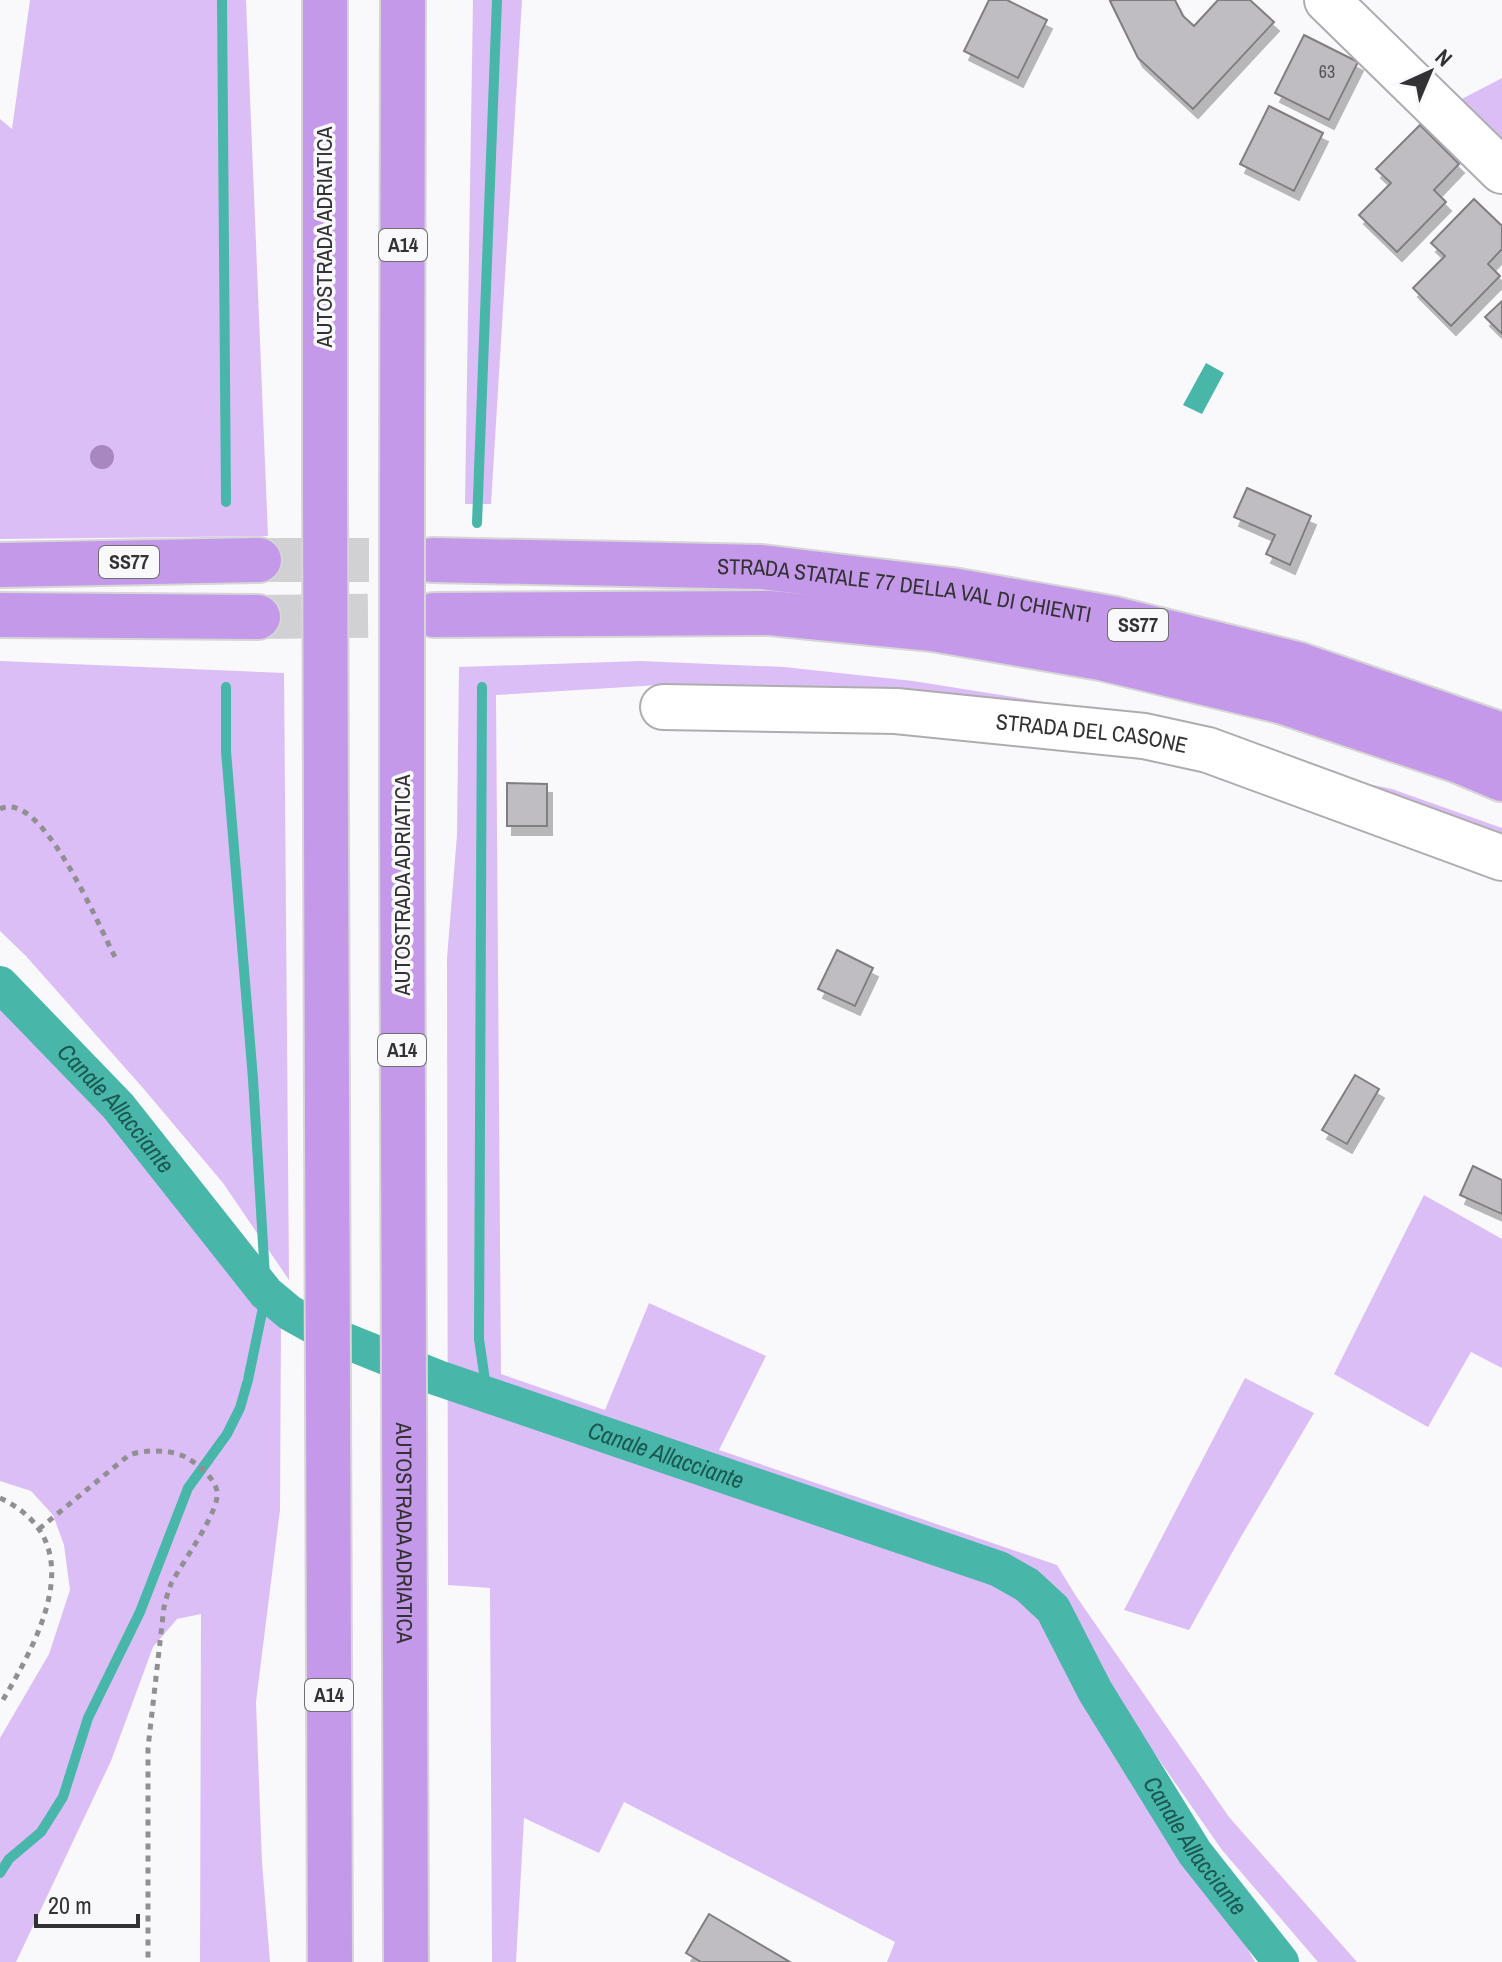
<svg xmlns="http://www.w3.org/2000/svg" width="1502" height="1962" viewBox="0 0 1502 1962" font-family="'Archivo Narrow',sans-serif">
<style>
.green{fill:#dcbef7}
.water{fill:#48b6a9}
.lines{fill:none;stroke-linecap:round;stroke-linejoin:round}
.stream{stroke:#48b6a9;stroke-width:10}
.canal{stroke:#48b6a9;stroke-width:36}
.building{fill:#bfbdc1;stroke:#807e82;stroke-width:2;filter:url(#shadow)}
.highway-tunnel{stroke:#d1d0d3;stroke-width:44;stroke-dasharray:44 22;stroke-linecap:butt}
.minor-casing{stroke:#aeacaf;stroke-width:48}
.highway-casing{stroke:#d6d6d6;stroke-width:48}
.path{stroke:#908f92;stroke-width:5;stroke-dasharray:6 6;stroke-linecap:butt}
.minor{stroke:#fff;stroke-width:44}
.highway{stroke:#c499e9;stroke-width:44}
.highway-bridge-casing{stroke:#d6d6d6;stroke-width:48;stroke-linecap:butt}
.highway-bridge{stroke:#c499e9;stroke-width:44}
.tree{fill:#a887be}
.labels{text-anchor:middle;stroke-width:7;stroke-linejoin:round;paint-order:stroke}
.number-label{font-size:18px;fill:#555456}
.shield{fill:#f9f8fb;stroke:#6e6d6f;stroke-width:2}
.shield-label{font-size:20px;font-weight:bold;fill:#323133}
.street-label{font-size:22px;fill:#323133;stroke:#f9f8fb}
.water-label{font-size:24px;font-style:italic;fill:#1b5851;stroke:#f9f8fb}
</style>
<defs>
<filter id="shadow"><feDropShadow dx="5" dy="9" stdDeviation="0" flood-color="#0004"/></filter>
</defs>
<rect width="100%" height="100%" fill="#f9f8fb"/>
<path class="green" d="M30,0h216l22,536 -268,3v-420l12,10z
M473,0h49l-31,504h-26z
M1502,78v68l-44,-45z
M0,661l284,12 5,607 -66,-97 -80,-95 -118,-133 -25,-24z
M640,661l144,6 129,14 269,43 92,26 44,17 -140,-36 -387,-40 -116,-7 -179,11 5,679 104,36 44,-107 117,53 -47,94 338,115 19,31 153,221 128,145h-39l-96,-112 -97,-139 -10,29 42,70 63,89 35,63h-368l8,-20 -271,-140 -25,51 -75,-35 -8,144h-24l-2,-374 -42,-3 -1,-627 10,-123 2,-168z
M1363,783l29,6 110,39v11l-101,-37z
M0,1002l109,115 146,188 26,14 -1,191 -24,192 6,160 8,100h-70l1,-348 -24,5 -24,28 -42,114 -95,201h-16v-224l49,-84 21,-64 -6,-45 -11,-30 -22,-24 -31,-10z
M1424,1195l78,44v129l-31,-16 -43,75 -94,-53z
M1245,1378l69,35 -72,122 -53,95 -65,-20z"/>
<path class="water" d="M1206,363l18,10 -22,41 -19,-9z"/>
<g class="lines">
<path class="stream" d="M222,0l4,502
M477,523l20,-523
M482,687l-3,652 8,55
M0,1873l9,-14 32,-27 22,-35 25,-79 52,-106 48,-124 39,-54 13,-26 8,-28 18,-87 -13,-214 -27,-328v-64"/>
<path class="canal" id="s1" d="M0,984l118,122 148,187 24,20 36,20 112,45 561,191 28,16 26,24 42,82 100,162 86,109"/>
</g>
<path class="building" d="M989,0h18l40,20 -29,58 -54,-27z
M1113,0h62l8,16 11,10 24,-26h32l24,22 -81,87 -55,-51 -28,-57z
M1304,35l54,27 -29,58 -54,-27z
M1269,106l54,27 -29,58 -54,-27z
M1420,125l39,39 -25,26 12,12 -49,50 -38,-37 32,-32 -15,-14z
M1474,199l28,27v23l-14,15 12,12 -49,50 -38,-38 32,-32 -14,-13z
M1502,301v33l-17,-17z
M1247,488l64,28 -21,49 -24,-11 9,-19 -41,-18z
M507,783l40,1v42h-40z
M837,950l36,18 -18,38 -37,-17z
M1355,1075l24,14 -32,55 -25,-14z
M1473,1166l29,14v34l-42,-19z
M709,1914l81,48h-89l-15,-9z"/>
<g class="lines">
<path class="highway-tunnel" d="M259,560h173
M258,617l176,-2"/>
<defs>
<g id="minor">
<path d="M1327,0l175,171"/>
<path id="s2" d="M663,707l233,4 248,25 64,14 294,108"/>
</g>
<g id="highway">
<path d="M402,489l1,-489"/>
<path d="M325,493v-493"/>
<path id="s3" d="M432,560l330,7 190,23 163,29 182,45 205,71"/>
<path d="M0,565l259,-5"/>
<path d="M0,615l258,2"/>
<path d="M434,615l336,-2 163,16 168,29 179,43 179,60 43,18"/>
<path d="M326,824l4,1138"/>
<path id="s4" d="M402,825l4,1137"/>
</g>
</defs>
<use href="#minor" class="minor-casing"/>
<use href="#highway" class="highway-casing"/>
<path class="path" d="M0,809c42,-21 99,118 115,148
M0,1498c95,45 37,144 0,207
M39,1529l90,-74c17,-6 45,-6 60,4 11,7 25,19 28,32 4,19 -36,73 -46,93 -3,7 -5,16 -7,23l-16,141v214"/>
<use href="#minor" class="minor"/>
<use href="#highway" class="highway"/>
<defs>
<path id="highway-bridge" d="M325,493l1,331
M402,825v-336"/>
</defs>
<use href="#highway-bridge" class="highway-bridge-casing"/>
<use href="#highway-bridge" class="highway-bridge"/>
</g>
<circle class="tree" cx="102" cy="457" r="12"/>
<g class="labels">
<g class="number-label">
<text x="1327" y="78">63</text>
</g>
<g class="shield">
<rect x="379" y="229" width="48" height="32" rx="6"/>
<rect x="99" y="546" width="60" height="32" rx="6"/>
<rect x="1108" y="609" width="60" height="32" rx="6"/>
<rect x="378" y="1034" width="48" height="32" rx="6"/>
<rect x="305" y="1679" width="48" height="32" rx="6"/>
</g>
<g class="shield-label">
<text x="403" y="252">A14</text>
<text x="129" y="569">SS77</text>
<text x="1138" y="632">SS77</text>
<text x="402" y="1057">A14</text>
<text x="329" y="1702">A14</text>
</g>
<g class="street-label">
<text transform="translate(324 237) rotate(-90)" y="8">AUTOSTRADA ADRIATICA</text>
<text dy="8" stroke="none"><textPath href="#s3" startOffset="474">STRADA STATALE 77 DELLA VAL DI CHIENTI</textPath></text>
<text dy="8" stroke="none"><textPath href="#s2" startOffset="430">STRADA DEL CASONE</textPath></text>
<text transform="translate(402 885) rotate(-90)" y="8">AUTOSTRADA ADRIATICA</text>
<text dy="8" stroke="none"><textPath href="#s4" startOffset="708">AUTOSTRADA ADRIATICA</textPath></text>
</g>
<g class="water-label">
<text dy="8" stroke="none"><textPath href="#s1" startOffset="170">Canale Allacciante</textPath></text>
<text dy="8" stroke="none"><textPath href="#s1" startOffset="842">Canale Allacciante</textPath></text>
<text dy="8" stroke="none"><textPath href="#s1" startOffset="1538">Canale Allacciante</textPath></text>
</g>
</g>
<g transform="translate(1430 72) rotate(44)" stroke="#f9f8fb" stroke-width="6" paint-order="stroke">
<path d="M0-6L14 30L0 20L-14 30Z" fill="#323133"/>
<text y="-12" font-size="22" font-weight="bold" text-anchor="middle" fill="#323133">N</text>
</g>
<path d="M36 1914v12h102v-12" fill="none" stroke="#323133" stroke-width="4"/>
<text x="48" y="1914" font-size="24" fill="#323133" stroke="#f9f8fb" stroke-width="6" paint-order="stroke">20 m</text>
</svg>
